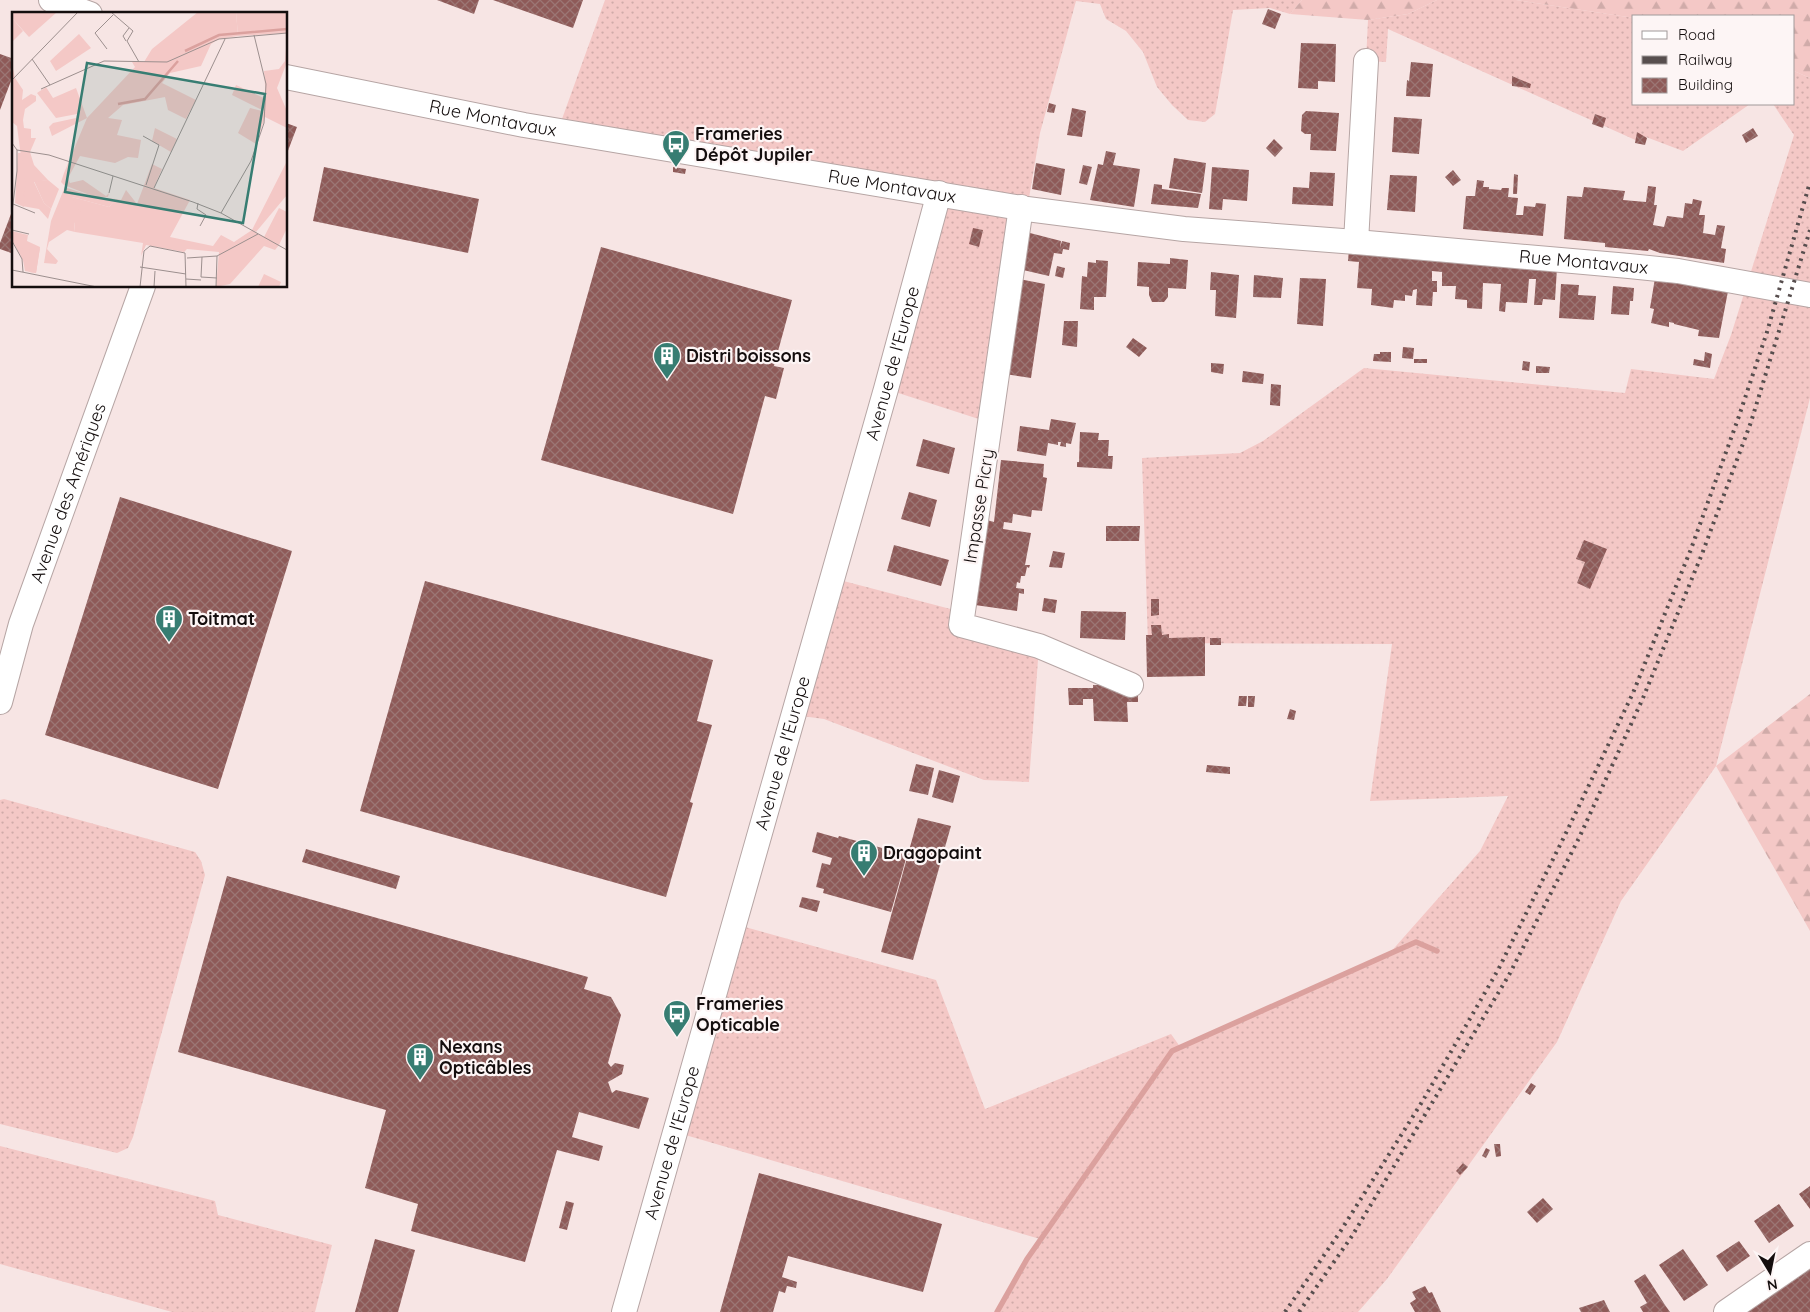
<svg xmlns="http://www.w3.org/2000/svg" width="1810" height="1312" viewBox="0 0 1810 1312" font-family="Quicksand,sans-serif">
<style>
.grass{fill:url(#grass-dots)}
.forest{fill:url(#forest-firs)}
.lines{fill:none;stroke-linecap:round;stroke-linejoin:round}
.stream{stroke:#dba19e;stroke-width:5.5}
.building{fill:url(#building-cross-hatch)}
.minor-casing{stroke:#b6a5a4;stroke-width:26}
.minor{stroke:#fff;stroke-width:24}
.rail{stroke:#574e4e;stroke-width:4;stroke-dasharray:2.5 5;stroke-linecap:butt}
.labels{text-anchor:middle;stroke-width:4.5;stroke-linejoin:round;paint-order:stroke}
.street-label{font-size:18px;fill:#140e0e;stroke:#fdf5f5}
.poi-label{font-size:18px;font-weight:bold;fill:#140e0e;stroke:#fdf5f5;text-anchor:start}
.inset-river{fill:none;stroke:#dba19e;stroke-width:2.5}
.inset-road{fill:none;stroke:#9c8f8e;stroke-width:1}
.view{fill:#377d72;fill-opacity:0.15;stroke:#377d72;stroke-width:2.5}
.inset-edge{fill:none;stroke:#140e0e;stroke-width:2.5}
</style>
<defs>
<pattern id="grass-dots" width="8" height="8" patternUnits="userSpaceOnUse" patternTransform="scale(1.25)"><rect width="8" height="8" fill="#f4c8c6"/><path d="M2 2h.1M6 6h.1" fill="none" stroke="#d0aba9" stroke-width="1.8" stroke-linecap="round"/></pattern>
<pattern id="forest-firs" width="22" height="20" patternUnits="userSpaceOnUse" patternTransform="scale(1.25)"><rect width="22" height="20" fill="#f4c8c6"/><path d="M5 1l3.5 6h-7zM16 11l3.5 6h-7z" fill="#d0aba9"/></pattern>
<pattern id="building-cross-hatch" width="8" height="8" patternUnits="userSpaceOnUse" patternTransform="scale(1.25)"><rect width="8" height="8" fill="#8e5a58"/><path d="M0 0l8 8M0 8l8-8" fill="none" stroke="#9b7674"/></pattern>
</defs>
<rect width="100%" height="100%" fill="#f7e5e4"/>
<path class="grass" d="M605,0h697l-12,14 -20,-6 -37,2 -18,104 -10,8 -17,-2 -16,-15 -15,-18 -14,-35 -17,-21 -20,-12 -6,-15 -24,-3 -36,132 -49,290 -105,-34 53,-196 -381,-63z
M1437,0h79l118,18v86h116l-67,47 -37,-14 -4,6 -254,-114 -2,33 -20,-1 2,-41 40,-6z
M1794,71l16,7v320l-94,368 -95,135 -64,141 -170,237 -29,33h-361l30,-53 13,-20 -365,-107 59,-208 202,56 49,129 186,-75 10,14 207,-93 92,-104 28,-55 -138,5 22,-157 -244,-1 -6,-185 98,-5 23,-12 101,-73 261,25 6,-24 83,10 17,-44 63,-200 -21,-31h21z
M832,578l130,34 77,34 -10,136 -45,-2 -160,-61 -30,-4z
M4,799l191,53 6,9 4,14 -72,262 -5,11 -11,5 -117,-29v-324z
M0,1146l215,55 3,14 114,30 -17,67h-143l-172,-48z"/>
<path class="forest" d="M1302,0h135l-29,14 -40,6 -78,-6z
M1516,0h294v78l-16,-7v-55h-160v2z
M1810,694v237l-94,-165z"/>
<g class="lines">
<path class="stream" d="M997,1312l30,-53 145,-208 244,-109 21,9"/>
</g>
<path class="building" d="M437,0h42l-5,14z
M493,0h90l-10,28z
M1268,9l13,5 -6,15 -13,-5z
M1301,43l35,1 -1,38 -17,-1v8l-20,-1z
M0,54l14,5v14l-14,37z
M1411,62l22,2 -3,33 -24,-1 1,-16 2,1z
M1512,76l19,8 -1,4 -18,-2z
M1049,103l7,2 -2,8 -7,-1z
M1072,108l14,3 -4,26 -15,-2z
M1306,111l33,2 -3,38 -26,-1 1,-16h-6l-4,-3 1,-16z
M1595,114l11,4 -3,10 -11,-4z
M1394,117l28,2 -3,35 -27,-2z
M286,123l11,4 -11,29z
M1753,128l5,8 -12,7 -4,-8z
M1637,132l10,6 -2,7 -10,-2z
M1274,139l9,9 -8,9 -9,-9z
M1106,151l10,2 -3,12 27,4 -6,38 -44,-7 8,-36 5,1z
M1174,158l32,5 -4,30 -33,-5z
M1036,163l29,6 -4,26 -29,-6z
M1083,165l9,2 -5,18 -8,-2z
M324,167l155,32 -11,54 -155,-32z
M673,167l13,2 -1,5 -12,-2z
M1212,167l37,3 -2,31 -24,-2 -1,11 -13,-1z
M1453,170l8,10 -8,6 -8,-9z
M1310,172l25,1 -2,33 -41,-2 1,-17 16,1z
M1514,174l4,1 -1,19h-4z
M1390,175l27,1 -2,36 -28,-2z
M1477,180l7,1 -1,6h6v2l12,1 1,-2h7l-1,9 10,1 -2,17h7l1,-9 11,1 1,-4 10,1 -3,32 -80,-7 3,-33h9z
M1154,184l8,1v4l39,5 -3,14 -47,-4z
M1648,186l8,1 -2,18h3l-4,20 11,2 3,-11 16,2 2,-15 7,1 1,-5 9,2 -3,14h6l-2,18 12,2 2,-10 8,1 -4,22 5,1 -2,14 -64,-10 -11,-4 -1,2 -43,-4v-4l-41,-4 3,-43 15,1 2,-10 41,4 -2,9 23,2z
M14,206v48l-14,-5v-6z
M973,228l10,2 -4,17 -10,-3z
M1030,233l31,8 -1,7 2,-7 8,2 -1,7 -6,-1 -1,5 -8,-1 -5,23 -26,-6z
M601,247l191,53 -18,66 10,2 -8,31 -11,-3 -32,118 -192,-54z
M1349,249l208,19 -2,32 -12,-1 -1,6h-8l2,-26h-7l-2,24 -21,-1 -1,10 -6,-1 2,-27 -18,-1 -1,26 -15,-1v-8l-12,-1 1,-13h-14v-14l-10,-1v10h5v11h-4l-1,14 -16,-1 1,-16 -4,1 -1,6 -7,-1v6l-11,-1 -1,8 -22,-3 1,-16 -15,-1 2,-26 -11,-1z
M1170,258l18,2 -2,29 -18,-1v9l-4,5h-12l-3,-7v-8l-12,-1 1,-24 32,2z
M1096,260l12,1 -2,36h-12v13l-14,-1 2,-33 5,1 1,-15 8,1z
M1057,266l8,2 -2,10 -8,-2z
M1211,272l28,3 -3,43 -21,-2 1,-26h-6z
M1656,272l73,14 -10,52 -21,-2 1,-6 -25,-6v-1l-5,-1v5l-18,-4 3,-14 -4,-1z
M1254,275l29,3 -2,20 -28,-1z
M1300,278l26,1 -3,47 -26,-2z
M1019,279l26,5 -14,94 -26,-4z
M1561,284l18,1 -1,10 18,1 -2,24 -35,-2z
M1613,286l21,2 -1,13h-3l-1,14 -18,-1z
M1064,321h14l-1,26 -15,-2z
M1133,338l14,10 -8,9 -13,-10z
M1403,347l11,1 -1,11 -11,-1z
M1380,352h11v10l-18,-1 1,-7h6z
M1705,352l7,2 -2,14 -17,-3 1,-6 10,2z
M1414,359h13v4h-13z
M1523,361l7,1 -1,9 -7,-1z
M1211,363l13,1 -1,10 -12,-2z
M1536,366l14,1 -1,6h-13z
M1243,371l21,3 -1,10 -21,-2z
M1271,384l10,1 -1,21 -10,-1z
M1051,419l25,4 -5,21 -5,-1v4l-6,-1 1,-4h-3v3l-10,-2 -2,13 -29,-5 3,-25 29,4z
M1080,432l19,1 -1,7h11l-1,16h5l-1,13 -35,-2v-5h2z
M923,439l32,9 -6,26 -33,-8z
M1001,460l43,4 -1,13 4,1 -5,33 -10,-1 -1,7 -18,-3 -1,9 -8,-1 -1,7 28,4 -6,32h5l-1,3 -2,-1 -2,9h-4l-1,7 -3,-1 -1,6 8,1v5l-5,-1 -2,18 -42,-6 12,-85 7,2z
M909,492l28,8 -7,27 -29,-8z
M120,497l172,54 -74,238 -173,-54z
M1106,526h34l-1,15h-33z
M1584,540l23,9 -17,40 -13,-6 8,-21 -9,-3z
M894,545l55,15 -8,26 -54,-15z
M1053,551l12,2 -3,15 -13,-1z
M425,581l288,79 -16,61 15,4 -22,77 3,1 -27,94 -306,-86z
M1044,598l13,2 -2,13 -13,-2z
M1151,599h8v16l-8,1z
M1081,611l45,1 -1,28 -45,-2z
M1151,625h10l1,10 7,-1v4l36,-1v39l-58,1 -1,-42h6z
M1210,638h11v7h-11z
M1093,685h34l11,3v14h-11l1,20 -34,-1 -1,-22h-10v6h-14l-1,-17h25z
M1239,696h8l-1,10h-8z
M1248,696h7l-1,11h-6z
M1290,709l6,2 -2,9 -7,-1z
M916,764l18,4 -6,27 -19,-4z
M1207,765l23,2v7l-24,-2z
M939,770l21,6 -7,27 -21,-6z
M918,818l33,8 -38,134 -32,-8z
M817,832l21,6 1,-2 68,19 -16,57 -68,-19 1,-4 -8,-2 6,-24 8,2 2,-7 -20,-6z
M306,849l94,27 -4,13 -94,-27z
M227,876l361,101 -4,12 27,8 10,18 -13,48 3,4 4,-4 9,2 -2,9 -14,8 4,11 4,-3 33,8 -10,31 -60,-17 -7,25 31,9 -4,15 -42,-11 -32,112 -114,-31 7,-27 -53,-16 21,-78 -208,-58z
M802,897l18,4 -3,11 -18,-5z
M1531,1083l5,3 -6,9 -5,-3z
M1494,1144h6l1,12 -5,1z
M1486,1148l4,2 -4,8 -4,-2z
M1463,1163l5,4 -8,8 -4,-4z
M759,1173l183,51 -19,68 -135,-36 -6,21 15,5 -1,6 -9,-2 -2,7 -6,-2 -6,21h-53z
M1810,1186v23l-11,-15z
M1543,1198l10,11 -16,14 -10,-11z
M566,1201l8,2 -7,27 -8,-2z
M1779,1204l15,22 -25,17 -15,-22z
M375,1239l40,11 -17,62h-43z
M1739,1241l11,15 -23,16 -11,-16z
M1683,1249l25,36 -24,16 -25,-36z
M1810,1266v46h-65z
M1645,1274l20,31 5,7h-27l-3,-5 7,-4 -13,-22z
M1425,1286l4,7 3,-1 9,20h-26l-5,-9 6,-4 -4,-7z
M1604,1300l6,12h-29l-2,-4z"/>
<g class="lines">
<defs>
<g id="minor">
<path d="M51,0l39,14"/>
<path id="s1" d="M286,77l238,48 503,84 157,20 172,13 273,24 49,5 132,24"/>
<path d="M1021,207l-60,418 78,21 92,39"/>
<path d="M1356,242l10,-181"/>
<path id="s2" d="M0,702l21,-78 122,-338"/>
<path id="s3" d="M624,1312l262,-923 53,-196"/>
<path d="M1726,1312l84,-58"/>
</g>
</defs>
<use href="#minor" class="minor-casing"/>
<use href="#minor" class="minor"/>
<path class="rail" d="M1285,1312l55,-80 82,-130 76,-132 69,-139 66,-138 58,-144 47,-130 29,-87 43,-150
M1299,1312l53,-76 157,-261 70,-137 64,-140 59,-144 49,-132 59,-192"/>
</g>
<defs>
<symbol id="bus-pin" viewBox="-11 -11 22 30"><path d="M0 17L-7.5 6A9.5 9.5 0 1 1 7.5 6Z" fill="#377d72" stroke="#fdf5f5"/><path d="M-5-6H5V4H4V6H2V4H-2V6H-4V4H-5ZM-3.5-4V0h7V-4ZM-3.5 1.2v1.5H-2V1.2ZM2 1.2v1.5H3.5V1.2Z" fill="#fff"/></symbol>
<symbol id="building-pin" viewBox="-11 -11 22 30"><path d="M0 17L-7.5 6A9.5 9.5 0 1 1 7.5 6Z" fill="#377d72" stroke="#fdf5f5"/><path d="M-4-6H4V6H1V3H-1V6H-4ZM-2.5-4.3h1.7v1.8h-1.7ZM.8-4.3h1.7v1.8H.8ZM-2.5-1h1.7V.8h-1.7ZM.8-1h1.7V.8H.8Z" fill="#fff"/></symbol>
</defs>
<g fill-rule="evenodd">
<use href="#bus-pin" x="660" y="128" width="32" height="43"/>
<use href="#building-pin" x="651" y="340" width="32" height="43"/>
<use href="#building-pin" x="153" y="603" width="32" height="43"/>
<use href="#building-pin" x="848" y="837" width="32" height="43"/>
<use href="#bus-pin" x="661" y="998" width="32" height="43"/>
<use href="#building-pin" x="404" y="1041" width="32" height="43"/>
</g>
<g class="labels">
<g class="street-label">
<text dy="6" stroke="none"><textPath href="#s1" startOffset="211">Rue Montavaux</textPath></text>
<text dy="6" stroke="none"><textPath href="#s1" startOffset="616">Rue Montavaux</textPath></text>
<text dy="6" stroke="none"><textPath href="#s1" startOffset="1312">Rue Montavaux</textPath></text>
<text dy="6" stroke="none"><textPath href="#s3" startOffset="986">Avenue de l'Europe</textPath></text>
<text dy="6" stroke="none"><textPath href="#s2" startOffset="220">Avenue des Amériques</textPath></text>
<text transform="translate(979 506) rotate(-81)" y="6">Impasse Picry</text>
<text dy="6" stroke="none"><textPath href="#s3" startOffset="581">Avenue de l'Europe</textPath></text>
<text dy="6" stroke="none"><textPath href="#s3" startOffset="176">Avenue de l'Europe</textPath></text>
</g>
<g class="poi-label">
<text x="695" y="140">Frameries<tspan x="695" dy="21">Dépôt Jupiler</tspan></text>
<text x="686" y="362">Distri boissons</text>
<text x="188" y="625">Toitmat</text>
<text x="883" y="859">Dragopaint</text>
<text x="696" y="1010">Frameries<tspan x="696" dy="21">Opticable</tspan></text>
<text x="439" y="1053">Nexans<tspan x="439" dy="21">Opticâbles</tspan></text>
</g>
</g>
<g transform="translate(12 12)">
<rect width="275" height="275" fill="#f7e5e4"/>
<path d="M186,0h38l2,24 -19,3 -8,5 -10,22 -31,7 -8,10 34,17 -10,19 -18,-9 -3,-13 -42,8 -15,13 14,2 -5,15 24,5 -3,18 -10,-1 -13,6 -35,-7 -12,22 2,5 13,-3 23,16 3,-3 -1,4h-13l-31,-12 -3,-3 3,-9 23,-55 48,-51 -3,-5h12l8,-13zM0,6l11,13 -11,11zM67,22l12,14 -35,23 -6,-10zM275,24v26l-10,26 10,23v17l-22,-11 -9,27 -18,-11 12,-25 16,4 -34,-17 4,-10 30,14 -2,-28 15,-2 6,-8zM143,116l22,11 -6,13 -19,-11zM140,152l10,5 -8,19 36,12 -20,37 43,9 8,-11 13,7 18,-12 12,7 15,-29 8,4v16l-8,17 -4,5 -11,-4 -34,38 -14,3 3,-35 -32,-3 -3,3 -38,-7 -5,11 2,-13 -68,-11 -3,-35 37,10 7,-8 5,1 5,-10 11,14zM36,168l11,9 -8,20 -7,-6 -10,-22zM0,219l16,4 -1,6 13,6 -4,26 -11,-2 -2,-11 -11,-20zM252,262l17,8 -2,5h-21z" fill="#f4c8c6"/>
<path d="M224,0h51v21l-49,3zM0,51l3,15 8,12 -1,10 9,-6 5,2v5l-11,8 -2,11 1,8 7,1v9h5l-6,14 4,13 14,15 -14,2 10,21 7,6 -3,10 -9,-10 -17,-3 -2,-9 5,-9 -8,-62 -5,-4zM257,59h12l-6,22 9,25 -4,2 -10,-19zM34,75l7,11 23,-10 11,30 -35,18 -3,-9 4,-4 23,-5 1,-4 -21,4 -19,-25zM275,149v34l-31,37 -4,-2zM54,172l1,4 28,9 21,2 -7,8 -37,-10 10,18 -8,8 1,9 -8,-2 -18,12 -2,7 11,12 -2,3 -12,-1 7,-42zM7,233l7,6 3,-3 1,21h3v-15l7,-6 -4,25 -7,-1 -13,-26z" fill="#f4c8c6"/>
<path d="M0,0h45l-28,25 -17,-19z" fill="#f4c8c6"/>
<path d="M6,141h4l4,36 -4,5 4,3 -2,10 -9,-4z" fill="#f4c8c6"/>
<path class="inset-river" d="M173,39l34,-16 68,-6M106,92l27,-5 33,-38"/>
<path class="inset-road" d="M99,0l22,19 -6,10 12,21M114,29l-3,-5 6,-8M95,37l-12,-16 18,-18M20,47l18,26M0,68l66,-68M29,77l63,-28 63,1 52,-23 68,-6M131,124l16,9 -13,40M0,131l5,7v21l-5,41M5,138l32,5 144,47 28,11 66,37M142,176l71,-149M97,181l4,-17M186,191l-1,6 9,6 -6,11M1,192l22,9M209,201l30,-52 13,-38 2,-39 -12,-49M0,218l17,4M0,229l10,18 1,13M205,244l41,-22M190,245l-1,20 16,1M175,246l30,-2M128,255l46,7M0,258l85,17M174,267l15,1M128,275l4,-36 6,-5 35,7 1,34M142,275l1,-16M204,275l1,-31"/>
<path class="view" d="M75,51l178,31 -22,129 -178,-31z"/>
<rect width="275" height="275" class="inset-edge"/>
</g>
<rect x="1632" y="15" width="162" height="90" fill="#fdf5f5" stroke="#a09999"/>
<rect x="1642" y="31" width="25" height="8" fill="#ffffff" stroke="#a09999"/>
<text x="1678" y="40" font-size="15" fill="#140e0e">Road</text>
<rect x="1642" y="56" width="25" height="8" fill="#574e4e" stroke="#a09999"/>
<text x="1678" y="65" font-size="15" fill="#140e0e">Railway</text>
<rect x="1642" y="78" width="25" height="15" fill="url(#building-cross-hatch)" stroke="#a09999"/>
<text x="1678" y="90" font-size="15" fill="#140e0e">Building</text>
<g transform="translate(1770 1272) rotate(170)" stroke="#fdf5f5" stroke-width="4" paint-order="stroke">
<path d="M0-4L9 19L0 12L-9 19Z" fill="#140e0e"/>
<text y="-8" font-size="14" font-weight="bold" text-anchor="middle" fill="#140e0e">N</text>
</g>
</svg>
